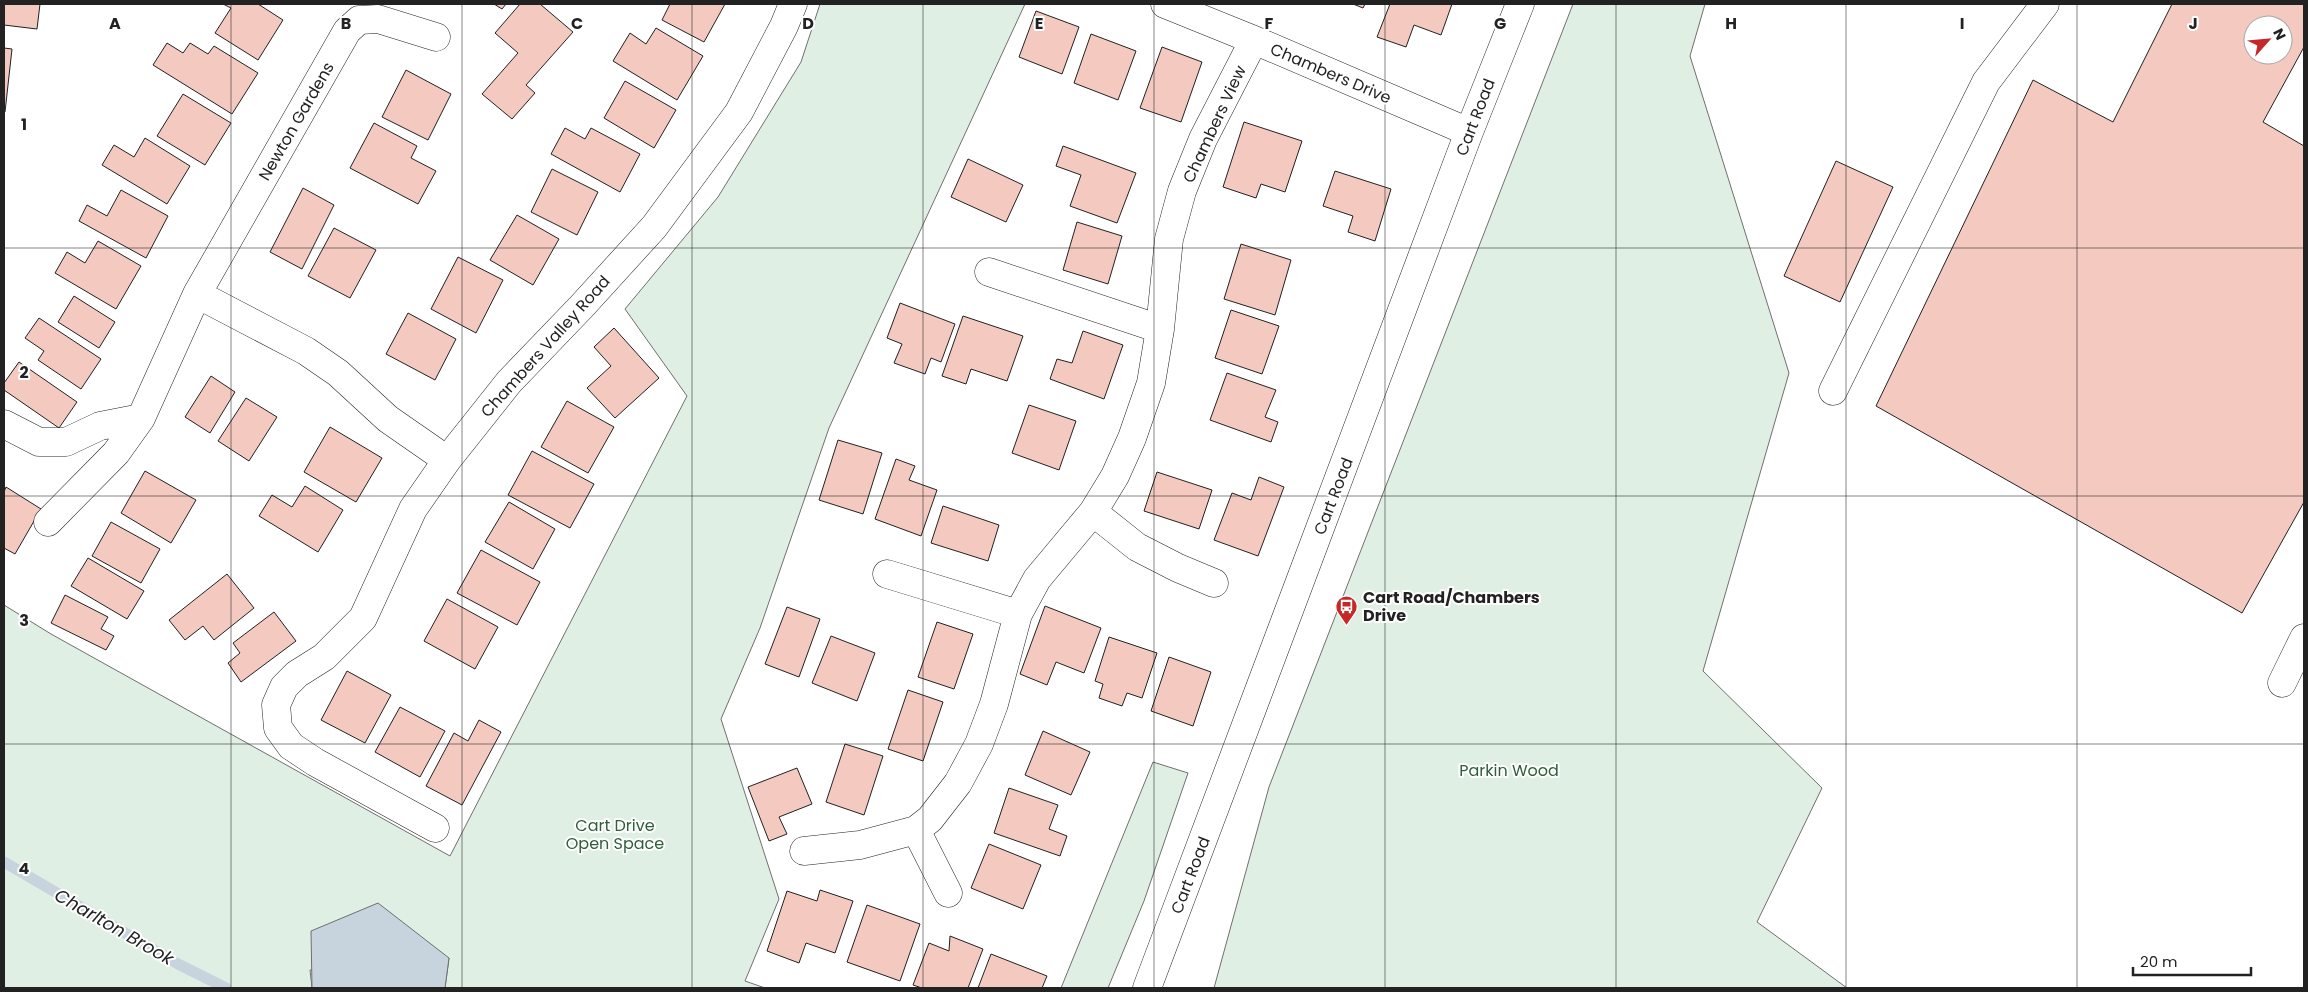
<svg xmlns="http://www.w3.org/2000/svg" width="2308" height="992" viewBox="0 0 2308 992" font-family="Poppins,sans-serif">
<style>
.green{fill:#e0efe3;stroke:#6f6f6f}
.water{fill:#c7d3dd;stroke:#6f6f6f}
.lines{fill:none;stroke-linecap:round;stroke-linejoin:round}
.stream{stroke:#c7d3dd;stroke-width:11}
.building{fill:#f3c9c0;stroke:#222;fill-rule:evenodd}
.minor-casing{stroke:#222;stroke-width:29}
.minor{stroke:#fff;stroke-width:28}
.grid{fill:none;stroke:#222;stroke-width:1;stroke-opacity:0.55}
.labels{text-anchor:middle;stroke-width:4;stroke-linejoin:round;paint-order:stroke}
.street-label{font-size:16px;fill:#222;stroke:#fff}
.poi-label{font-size:16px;font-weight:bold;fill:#222;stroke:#fff;text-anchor:start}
.park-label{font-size:16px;fill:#2f5e38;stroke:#fff}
.water-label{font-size:18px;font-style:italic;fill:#222;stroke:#fff}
.grid-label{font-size:16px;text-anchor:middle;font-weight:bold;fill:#222;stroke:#fff;stroke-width:4;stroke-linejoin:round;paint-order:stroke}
</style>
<rect width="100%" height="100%" fill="#fff"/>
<path class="green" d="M820,4h205l-196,424 -69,200 -39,91 58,180 -34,82 20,7h-320l4,-30 -139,12 2,18h-308v-383l47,29 399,222 237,-460 -62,-87 93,-112 83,-135z
M1573,4h132l-15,52 99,317 -86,298 119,117 -65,134 90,66h-633l55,-201z
M1153,762l35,11 -44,128 -36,87h-47z"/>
<path class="water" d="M378,903l71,55 -4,30h-133l-1,-57z"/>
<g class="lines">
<path class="stream" d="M4,862l174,102 48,24"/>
</g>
<path class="building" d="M4,4h36l-3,25 -33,-4z
M223,4h35l25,16 -25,40 -43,-27 16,-25z
M494,4h12l-4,5z
M520,4h20l33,28 -47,53 9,8 -23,26 -30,-25 36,-41 -23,-20z
M670,4h55l-21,38 -42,-22z
M1353,4h12l-2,4z
M1390,4h62l-11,31 -27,-10 -8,22 -29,-10z
M2172,4h132v43l-41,75 41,24v356l-62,111 -366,-207 157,-326 80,42zM2253,25h30v30h-30z
M1036,11l43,16 -17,47 -43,-17z
M656,28l47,28 -26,44 -64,-39 17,-28 16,11z
M1091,34l45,17 -18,49 -44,-17z
M167,43l16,10 7,-10 18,11 6,-8 44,27 -26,41 -79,-49z
M1162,47l40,15 -21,60 -41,-14z
M4,48l8,1 -7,63h-1z
M406,70l45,24 -23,46 -46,-23z
M625,81l51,29 -22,38 -50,-30z
M183,94l48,29 -26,42 -48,-29z
M1244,122l58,19 -17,51 -24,-8 -5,14 -33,-11z
M374,123l43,23 -6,12 25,13 -18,33 -68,-36z
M565,128l20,11 6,-11 49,26 -20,38 -69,-38z
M145,138l45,28 -23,38 -65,-39 12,-20 20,12z
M1063,146l73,27 -19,50 -47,-17 11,-31 -25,-9z
M968,159l55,26 -17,37 -55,-25z
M1836,161l57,26 -53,115 -56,-26z
M552,169l46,23 -21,43 -46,-23z
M1335,171l56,18 -16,52 -27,-9 5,-16 -30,-10z
M303,188l31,17 -32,64 -32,-17z
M121,190l47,26 -22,42 -67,-37 8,-16 20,11z
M517,215l42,24 -26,46 -43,-25z
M1077,222l45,14 -14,48 -45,-14z
M334,228l42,22 -26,48 -42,-22z
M98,241l43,25 -25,43 -61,-36 12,-21 18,11z
M1241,244l50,16 -16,55 -51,-16z
M458,257l45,23 -27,53 -45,-24z
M74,296l41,26 -16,26 -41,-26z
M900,303l55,21 -14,38 -10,-4 -6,16 -31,-11 8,-19 -15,-6z
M1231,310l48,16 -17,48 -47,-16z
M408,313l48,26 -21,41 -49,-26z
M963,316l60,20 -16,45 -36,-12 -5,15 -24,-8z
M39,318l62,41 -20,30 -43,-29 6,-9 -19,-13z
M614,328l45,50 -44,40 -28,-30 24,-22 -17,-19z
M1083,331l40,14 -19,54 -54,-20 7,-20 15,4z
M19,362l58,40 -18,26 -55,-38v-7z
M1227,373l49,17 -11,27 13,5 -7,20 -61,-22z
M211,376l24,16 -25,41 -25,-16z
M246,398l31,19 -28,44 -31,-20z
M567,401l47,26 -26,46 -47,-26z
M1029,405l47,16 -17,49 -47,-17z
M330,427l52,31 -26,44 -52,-30z
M838,440l44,13 -19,61 -44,-14z
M532,451l62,33 -24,44 -62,-33z
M896,459l19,7 -6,14 28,10 -16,46 -46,-17z
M145,471l51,29 -25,43 -50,-30z
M1157,472l55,18 -13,39 -55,-18z
M1259,477l25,10 -26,69 -44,-16 18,-47 19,7z
M305,486l38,24 -25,42 -59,-36 13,-21 20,12z
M6,487l35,22 -26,45 -11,-6v-56z
M509,502l46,27 -22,40 -48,-27z
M943,506l56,19 -11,36 -57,-18z
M111,522l49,27 -19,34 -49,-27z
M481,550l59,32 -23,43 -60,-32z
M88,558l56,33 -17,28 -56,-33z
M227,574l27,34 -40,32 -11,-14 -18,14 -16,-20z
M65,595l43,22 -7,12 13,7 -8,14 -55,-27z
M447,599l51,28 -23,42 -51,-28z
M1045,606l56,22 -17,45 -28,-11 -9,23 -27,-11z
M787,607l33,12 -21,58 -34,-13z
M274,612l22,29 -55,41 -13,-19 12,-10 -7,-10z
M937,622l36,12 -19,55 -36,-12z
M831,636l44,17 -18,48 -45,-18z
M1109,637l48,16 -15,45 -15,-5 -5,13 -23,-8 4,-14 -8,-3z
M1169,657l42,15 -18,54 -42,-15z
M347,671l44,24 -26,48 -44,-23z
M908,690l35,12 -20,59 -35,-12z
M400,707l45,24 -25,46 -45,-25z
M479,720l22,12 -39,73 -36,-19 28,-53 14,8z
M1043,731l47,21 -19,43 -46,-20z
M845,744l38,12 -19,59 -38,-13z
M797,768l15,36 -33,13 8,17 -18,7 -21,-54z
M1009,788l49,17 -9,24 18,7 -7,20 -66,-23z
M989,844l52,21 -18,44 -52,-21z
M820,890l33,11 -18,52 -29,-10 -7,20 -32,-12 20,-60 30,10z
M867,905l53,19 -20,57 -53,-19z
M950,936l33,13 -15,39h-46l-9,-3 16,-42 20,8z
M991,954l56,22 -5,12h-64z"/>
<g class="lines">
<defs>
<path id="minor" d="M1165,4l89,36 215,92
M989,272l171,57
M197,294l109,57 32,22 50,46 59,41
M1833,391l153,-309 59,-78
M4,424l35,18h27l34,-16 41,-8
M1093,512l44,35 41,21 36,15
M48,522l68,-69 25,-35 56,-124 150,-263 12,-11 19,-1 58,18
M887,574l131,40
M2282,683l22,-45
M435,828l-120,-66 -24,-16 -13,-18 -2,-23 8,-18 13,-13 27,-17 39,-39 50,-109 34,-49 62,-78 73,-76 72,-79 85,-115 45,-86 9,-22
M916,830l32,63
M804,851l56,-6 56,-15 14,-11 28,-36 21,-39 15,-40 24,-90 19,-35 56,-67 22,-36 17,-38 19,-55 9,-54 9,-90 13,-48 21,-52 51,-99
M1147,988l322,-856 51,-128"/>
</defs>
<use href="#minor" class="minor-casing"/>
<use href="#minor" class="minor"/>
</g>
<path class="grid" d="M231,4v984M462,4v984M692,4v984M923,4v984M1154,4v984M1385,4v984M1616,4v984M1846,4v984M2077,4v984M4,248h2300M4,496h2300M4,744h2300"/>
<defs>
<symbol id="bus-pin" viewBox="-11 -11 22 30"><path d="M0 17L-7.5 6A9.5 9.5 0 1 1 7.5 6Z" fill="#c62828" stroke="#fff"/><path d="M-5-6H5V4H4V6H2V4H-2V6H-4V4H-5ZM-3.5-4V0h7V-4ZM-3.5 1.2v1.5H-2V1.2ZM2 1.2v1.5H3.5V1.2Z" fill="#fff"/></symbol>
</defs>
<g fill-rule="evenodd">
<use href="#bus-pin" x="1334" y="594" width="25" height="34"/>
</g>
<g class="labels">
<g class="street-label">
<text transform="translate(1331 73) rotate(23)" y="6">Chambers Drive</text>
<text transform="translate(1475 117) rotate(-69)" y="6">Cart Road</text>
<text transform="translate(296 121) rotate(-60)" y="6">Newton Gardens</text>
<text transform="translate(1214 124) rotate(-65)" y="6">Chambers View</text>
<text transform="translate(545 346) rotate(-48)" y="6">Chambers Valley Road</text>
<text transform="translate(1333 496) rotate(-69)" y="6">Cart Road</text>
<text transform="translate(1190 875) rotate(-69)" y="6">Cart Road</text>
</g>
<g class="poi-label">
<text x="1363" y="603">Cart Road/Chambers<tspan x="1363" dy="18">Drive</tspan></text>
</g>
<g class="park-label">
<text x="1509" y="776">Parkin Wood</text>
<text x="615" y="831">Cart Drive<tspan x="615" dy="18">Open Space</tspan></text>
</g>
<g class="water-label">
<text transform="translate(114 927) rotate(30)" y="6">Charlton Brook</text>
</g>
</g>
<g class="grid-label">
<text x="115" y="29">A</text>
<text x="346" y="29">B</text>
<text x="577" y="29">C</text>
<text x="808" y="29">D</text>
<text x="1039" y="29">E</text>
<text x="1269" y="29">F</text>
<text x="1500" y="29">G</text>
<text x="1731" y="29">H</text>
<text x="1962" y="29">I</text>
<text x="2193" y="29">J</text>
<text x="24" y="130">1</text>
<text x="24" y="378">2</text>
<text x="24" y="626">3</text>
<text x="24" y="874">4</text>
</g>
<rect width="2308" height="992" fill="none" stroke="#222222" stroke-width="10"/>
<g transform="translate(2268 40) rotate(63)"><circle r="24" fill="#ffffff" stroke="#a7a7a7"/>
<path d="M0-4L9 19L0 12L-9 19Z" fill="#c62828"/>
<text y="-8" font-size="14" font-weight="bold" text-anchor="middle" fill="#222222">N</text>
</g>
<path d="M2133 967v8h118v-8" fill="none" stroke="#222222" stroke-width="2.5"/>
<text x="2140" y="967" font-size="15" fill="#222222" stroke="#ffffff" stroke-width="4" paint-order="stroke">20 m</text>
</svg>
